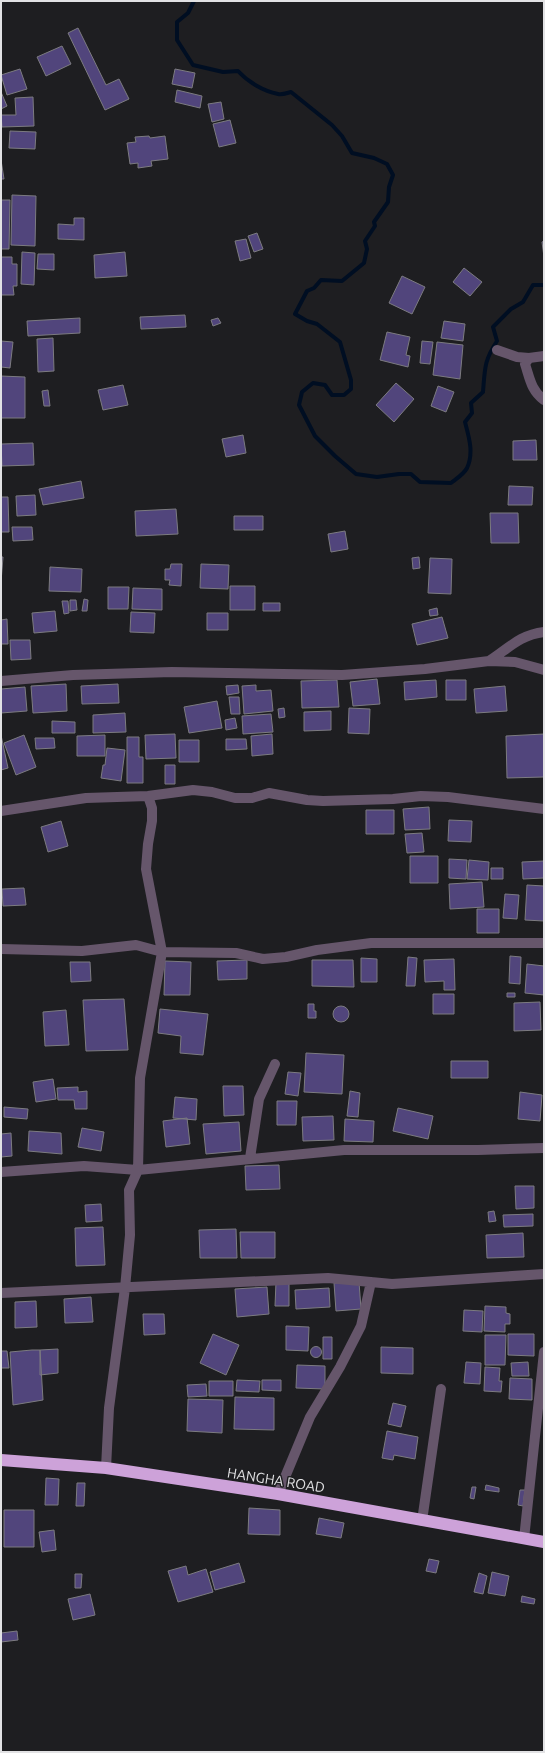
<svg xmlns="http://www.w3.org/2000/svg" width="545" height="1753" viewBox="0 0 545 1753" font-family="Ubuntu,sans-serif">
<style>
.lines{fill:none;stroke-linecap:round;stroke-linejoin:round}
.stream{stroke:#000e22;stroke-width:4}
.building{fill:#51457c;stroke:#7c7b80}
.minor{stroke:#66566b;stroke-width:10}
.highway{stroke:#cda2d9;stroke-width:12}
.labels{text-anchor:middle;stroke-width:3;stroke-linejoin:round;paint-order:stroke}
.street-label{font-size:14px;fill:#e2e2e4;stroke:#1e1e21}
</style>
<rect width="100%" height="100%" fill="#1e1e21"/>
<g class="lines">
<path class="stream" d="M194,1l-6,12 -11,9v18l16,25 30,7 15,-1c10,11 25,20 40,23 4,1 9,-1 13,-2l41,33 10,11 10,17 22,5 13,6 6,11 -4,12 -1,15 -14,20 1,4 -10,15 2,8 -3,14 -22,18 -21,-1 -7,8 -7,3 -12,23 12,7 10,3 23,18 11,38v9l-7,6h-12l-7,-10 -12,-2 -11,9 -3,13 16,31 20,20 21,18 21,3 22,-3h12l9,8 31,1c5,-4 13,-9 16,-15 7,-15 2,-31 -2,-46l7,-9 -1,-10 12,-11c2,-24 1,-31 14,-51l-4,-14 18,-18 12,-7 10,-17h11"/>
</g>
<path class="building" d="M78,28l28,57 13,-6 10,20 -24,11 -37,-77z
M62,46l9,18 -25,12 -9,-19z
M20,69l7,20 -20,6 -6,-20z
M175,69l20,4 -3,15 -20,-4z
M177,90l25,6 -2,12 -25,-6z
M1,92l6,14 -6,3z
M33,97l1,29 -32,1 -1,-12h15l-1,-17z
M221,102l3,17 -12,3 -4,-18z
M230,120l6,23 -17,4 -6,-23z
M10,131l26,1 -1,17 -26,-1z
M149,136l1,2 15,-2 3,23 -17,2 1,5 -14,2v-5l-8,1 -3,-21 9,-1 -1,-5z
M1,160l3,19h-3z
M12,195l24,1 -1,50 -24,-1z
M1,200h9l-1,49h-8z
M74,218h10v22l-26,-1v-15l16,1z
M257,233l6,16 -9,3 -6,-16z
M246,239l5,19 -11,3 -5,-20z
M544,241v16l-2,-15z
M22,252l13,1 -1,32 -13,-1z
M125,252l2,24 -32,2 -1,-23z
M38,254h16v16l-17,-1z
M1,257h11v7h5v22h-4l1,9h-13z
M464,268l18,14 -12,14 -17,-14z
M402,276l23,11 -13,27 -23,-11z
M185,315l1,12 -45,2 -1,-12z
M80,318v15l-52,3 -1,-15z
M218,318l3,5 -8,3 -2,-6z
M444,321l21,3 -2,17 -22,-3z
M387,332l23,5 -4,18 4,1 -2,11 -28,-7z
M53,338l1,33 -16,1 -1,-33z
M1,341l12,1 -3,26 -9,-1z
M422,341l11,1 -3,22 -10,-1z
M437,342l26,3 -3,34 -27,-4z
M1,376l24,1v41h-24z
M396,383l18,16 -20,23 -18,-17z
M123,385l5,20 -25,5 -5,-20z
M438,386l16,6 -8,20 -15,-6z
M48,390l2,16h-6l-2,-15z
M243,435l3,18 -20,4 -4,-18z
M536,440l1,20h-24v-19z
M33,443l1,22 -32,1 -1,-22z
M81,481l3,17 -41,7 -4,-16z
M509,486l24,1 -1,18h-24z
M35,495l1,20 -19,1 -1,-20z
M1,497h7l1,35h-8z
M176,509l2,25 -42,2 -1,-25z
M490,513h28l1,30h-28z
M234,516h29v14h-29z
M12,527h20l1,13 -20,1z
M345,531l3,18 -17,3 -3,-18z
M1,557h2l-2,25z
M419,557l1,11 -7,1 -1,-11z
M430,558l22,1 -1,35 -23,-1z
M171,564h11l-1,22 -12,-1 1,-5h-5v-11h5z
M201,564l28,1 -1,24 -28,-1z
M50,567l32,2 -1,23 -32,-1z
M230,586h25v24h-25z
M108,587h21l-1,22h-20z
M133,588l29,1v21l-30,-1z
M84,599l4,1 -1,11h-5z
M70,600h6l1,10 -7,1z
M62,601h6l1,12 -5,1z
M263,603h17v8h-17z
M437,608l1,7 -8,1 -1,-6z
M55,611l2,20 -23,2 -2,-20z
M131,612l24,1 -1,20 -24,-1z
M207,613h21v17h-21z
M442,617l6,21 -31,7 -5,-21z
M7,619l1,25h-7v-24z
M10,640h20l1,19 -20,1z
M377,679l3,25 -27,2 -3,-24z
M337,680l2,27 -37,1 -1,-27z
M436,680l1,17 -32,3 -1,-18z
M446,680h20v20h-20z
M66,684l1,27 -34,2 -2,-27z
M118,684l1,19 -37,1 -1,-18z
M238,685l1,8 -12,2 -1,-9z
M256,685v6l15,-1 2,21 -29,3 -2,-28z
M505,686l2,25 -31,2 -2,-24z
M25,687l2,24 -26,2v-24z
M229,697h10l1,17h-9z
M217,701l5,27 -33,5 -5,-26z
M284,708l1,9 -6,1 -1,-9z
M349,708l21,1 -1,25 -21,-1z
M331,711v19l-27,1v-19z
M125,713l1,19 -33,1v-18z
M271,714l2,18 -30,2 -1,-18z
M235,718l2,10 -11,2 -1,-10z
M52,721l23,1v11h-23z
M175,734l1,24 -30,1 -1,-24z
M272,734l1,20 -21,2 -1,-20z
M544,734v43l-37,1 -1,-42z
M1,735l7,33 -7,2z
M24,735l12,32 -20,8 -12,-32z
M105,735v21h-28v-20z
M127,737h12v20h4v26h-16z
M35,738h19l1,10 -19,1z
M226,739h20l1,10 -21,1z
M179,740h20v22h-20z
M107,748l18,2 -4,31 -20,-3 2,-13h2z
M165,765h10v19h-10z
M429,807l1,22 -25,1 -2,-21z
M366,810h28v24h-28z
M449,820l23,1 -1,21 -23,-1z
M61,821l7,25 -20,6 -7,-25z
M422,833l2,19 -17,1 -2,-19z
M410,856h28v27h-28z
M449,859l18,1 -1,19 -17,-1z
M469,860l20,2 -1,18 -21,-1z
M544,861v17l-21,1 -1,-17z
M491,868h12v11h-12z
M482,882l2,25 -34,2 -1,-25z
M527,885l17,1v35l-19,-1z
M24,888l2,17 -23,1 -1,-17z
M505,894l14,1 -2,24 -14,-1z
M477,909h22v24h-22z
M510,956l11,1 -1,27 -11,-1z
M408,957l9,1 -2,28h-9z
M361,958l16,1v23h-16z
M454,959l1,31h-11v-9l-19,1 -1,-22z
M247,960v19l-29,1 -1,-19z
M312,960h41l1,27 -42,-1z
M165,961l26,1 -1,33h-26z
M70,962h20l1,19 -20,1z
M527,964l17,2v29l-19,-2z
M507,993h8v4h-8z
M433,994h21v20h-21z
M124,999l4,51 -42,1 -3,-51z
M540,1002l1,28 -27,1v-28z
M308,1004h6v7h2v7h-8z
M333 1014a8 8 0 1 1 16 0a8 8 0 1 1-16 0Z
M160,1009l48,5 -5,41 -23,-2 1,-17 -23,-3z
M66,1010l3,35 -24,1 -2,-34z
M306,1053l38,2 -2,39 -38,-2z
M451,1061h37v17h-37z
M288,1072l13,1 -3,23 -13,-2z
M53,1079l3,20 -20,3 -3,-20z
M223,1086h20l1,29 -20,1z
M78,1087v5l9,-1v18h-12l-1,-9h-16l-1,-12z
M350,1091l10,2 -2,24 -11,-1z
M520,1092l22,3 -2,26 -22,-2z
M175,1097l22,2 -1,21 -23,-2z
M277,1101h20l-1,24h-19z
M4,1107l24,2 -1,10 -23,-2z
M398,1108l35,8 -5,23 -35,-8z
M333,1116l1,24 -31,1 -1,-24z
M187,1118l3,26 -24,3 -3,-26z
M345,1119l29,2 -1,21 -29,-1z
M239,1122l2,29 -35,3 -3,-30z
M82,1128l22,4 -3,19 -23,-4z
M29,1131l32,2 1,21 -34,-3z
M11,1133l1,23 -11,1v-23z
M279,1165l1,24 -34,1 -1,-24z
M515,1186h19v22l-18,1z
M101,1204l1,17 -16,1 -1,-17z
M494,1211l2,10 -7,1 -1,-10z
M533,1214v12l-29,1 -1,-12z
M103,1227l2,38 -29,1 -1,-38z
M236,1229l1,29h-37l-1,-28z
M240,1232h35v26h-34z
M523,1233l1,24 -37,1 -1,-23z
M276,1282l13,1v23h-14z
M359,1282l2,27 -25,2 -2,-28z
M267,1287l2,27 -32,3 -2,-28z
M329,1288l1,19 -34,2 -1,-19z
M91,1297l2,25 -28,1 -1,-24z
M36,1301l1,26 -22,1v-26z
M485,1306l21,1v6l4,1v10h-5v8l-21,-1z
M464,1310l19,1 -1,21 -19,-1z
M143,1314h21l1,20 -21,1z
M286,1326l23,1 -1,24 -22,-1z
M213,1334l26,11 -13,30 -26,-12z
M508,1334h26v22l-26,-1z
M485,1335h21l-1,30h-20z
M323,1337h9v22h-9z
M310.5 1352a5.5 5.5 0 1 1 11 0a5.5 5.5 0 1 1-11 0Z
M381,1347l32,1v26l-32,-1z
M58,1349v24l-18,2v-25z
M32,1350h8l3,50 -30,5 -3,-53z
M1,1351h6l2,17h-8z
M466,1362l15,1 -1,21 -16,-1z
M528,1362l1,14h-17l-1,-13z
M297,1365l28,1v23l-29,-1z
M485,1367l15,1 -1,13h3l-1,11 -17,-1z
M510,1378l22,1v21l-23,-1z
M237,1380l23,1 -1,11 -23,-1z
M262,1380h19v11l-19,-1z
M209,1381h24v15h-24z
M206,1384l1,12 -19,1 -1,-12z
M235,1397l39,1v32l-40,-1z
M188,1399l35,1 -1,33 -35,-2z
M393,1403l13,3 -5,21 -13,-3z
M387,1431l31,6 -3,22 -21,-4 -1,5 -11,-2z
M46,1478l13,1 -1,26h-13z
M77,1483h8l-1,23h-8z
M486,1485l13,3v4l-14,-2z
M472,1487h4l-2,12 -4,-1z
M520,1490h5l-2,16 -5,-1z
M249,1508l31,2v25l-32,-1z
M4,1510h30v37h-30z
M319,1518l25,5 -3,15 -25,-4z
M54,1530l2,20 -14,2 -3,-20z
M429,1559l10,2 -3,12 -10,-2z
M239,1563l6,19 -30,8 -5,-18z
M186,1566l2,9 18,-6 7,23 -35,10 -10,-31z
M492,1572l17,4 -4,20 -17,-3z
M479,1573l8,3 -4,18 -9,-2z
M75,1574h7l-1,14h-6z
M90,1594l5,21 -22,5 -5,-21z
M522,1596l13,3 -1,5 -13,-2z
M17,1631l1,9 -17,2v-9z"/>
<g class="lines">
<path class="minor" d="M497,350l20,7 12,1
M544,356l-15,2 -4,6c5,15 6,26 19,36
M489,661c19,-12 30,-26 55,-29
M1,681l72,-6 99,-3 170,3 83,-6 64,-8 26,1 29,8
M1,811l85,-13 62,-2 45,-6 19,2 23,6h17l17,-5 38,7 16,1 70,-2 28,-3 27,1 96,12
M1,949l81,2 54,-6 26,7 74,1 27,6 23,-2 31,-7 54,-7h173
M250,1158l9,-59 16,-35
M1,1172l83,-6 54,4 206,-20h134l66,-2
M1,1293l327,-15 64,6 152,-10
M106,1468l3,-60 16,-120 5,-53 -1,-45 9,-20 2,-92 22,-126 -16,-83 2,-25 4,-23v-13l-4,-12
M278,1494l32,-77 30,-50 21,-41 10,-44
M422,1521l19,-132
M524,1539l20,-187"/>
<path class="highway" d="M1,1460l105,8 172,26 266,48"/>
</g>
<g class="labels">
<g class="street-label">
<text transform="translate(276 1480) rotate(9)" y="5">HANGHA ROAD</text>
</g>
</g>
<rect width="545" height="1753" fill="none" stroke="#e2e2e4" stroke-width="4"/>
</svg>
